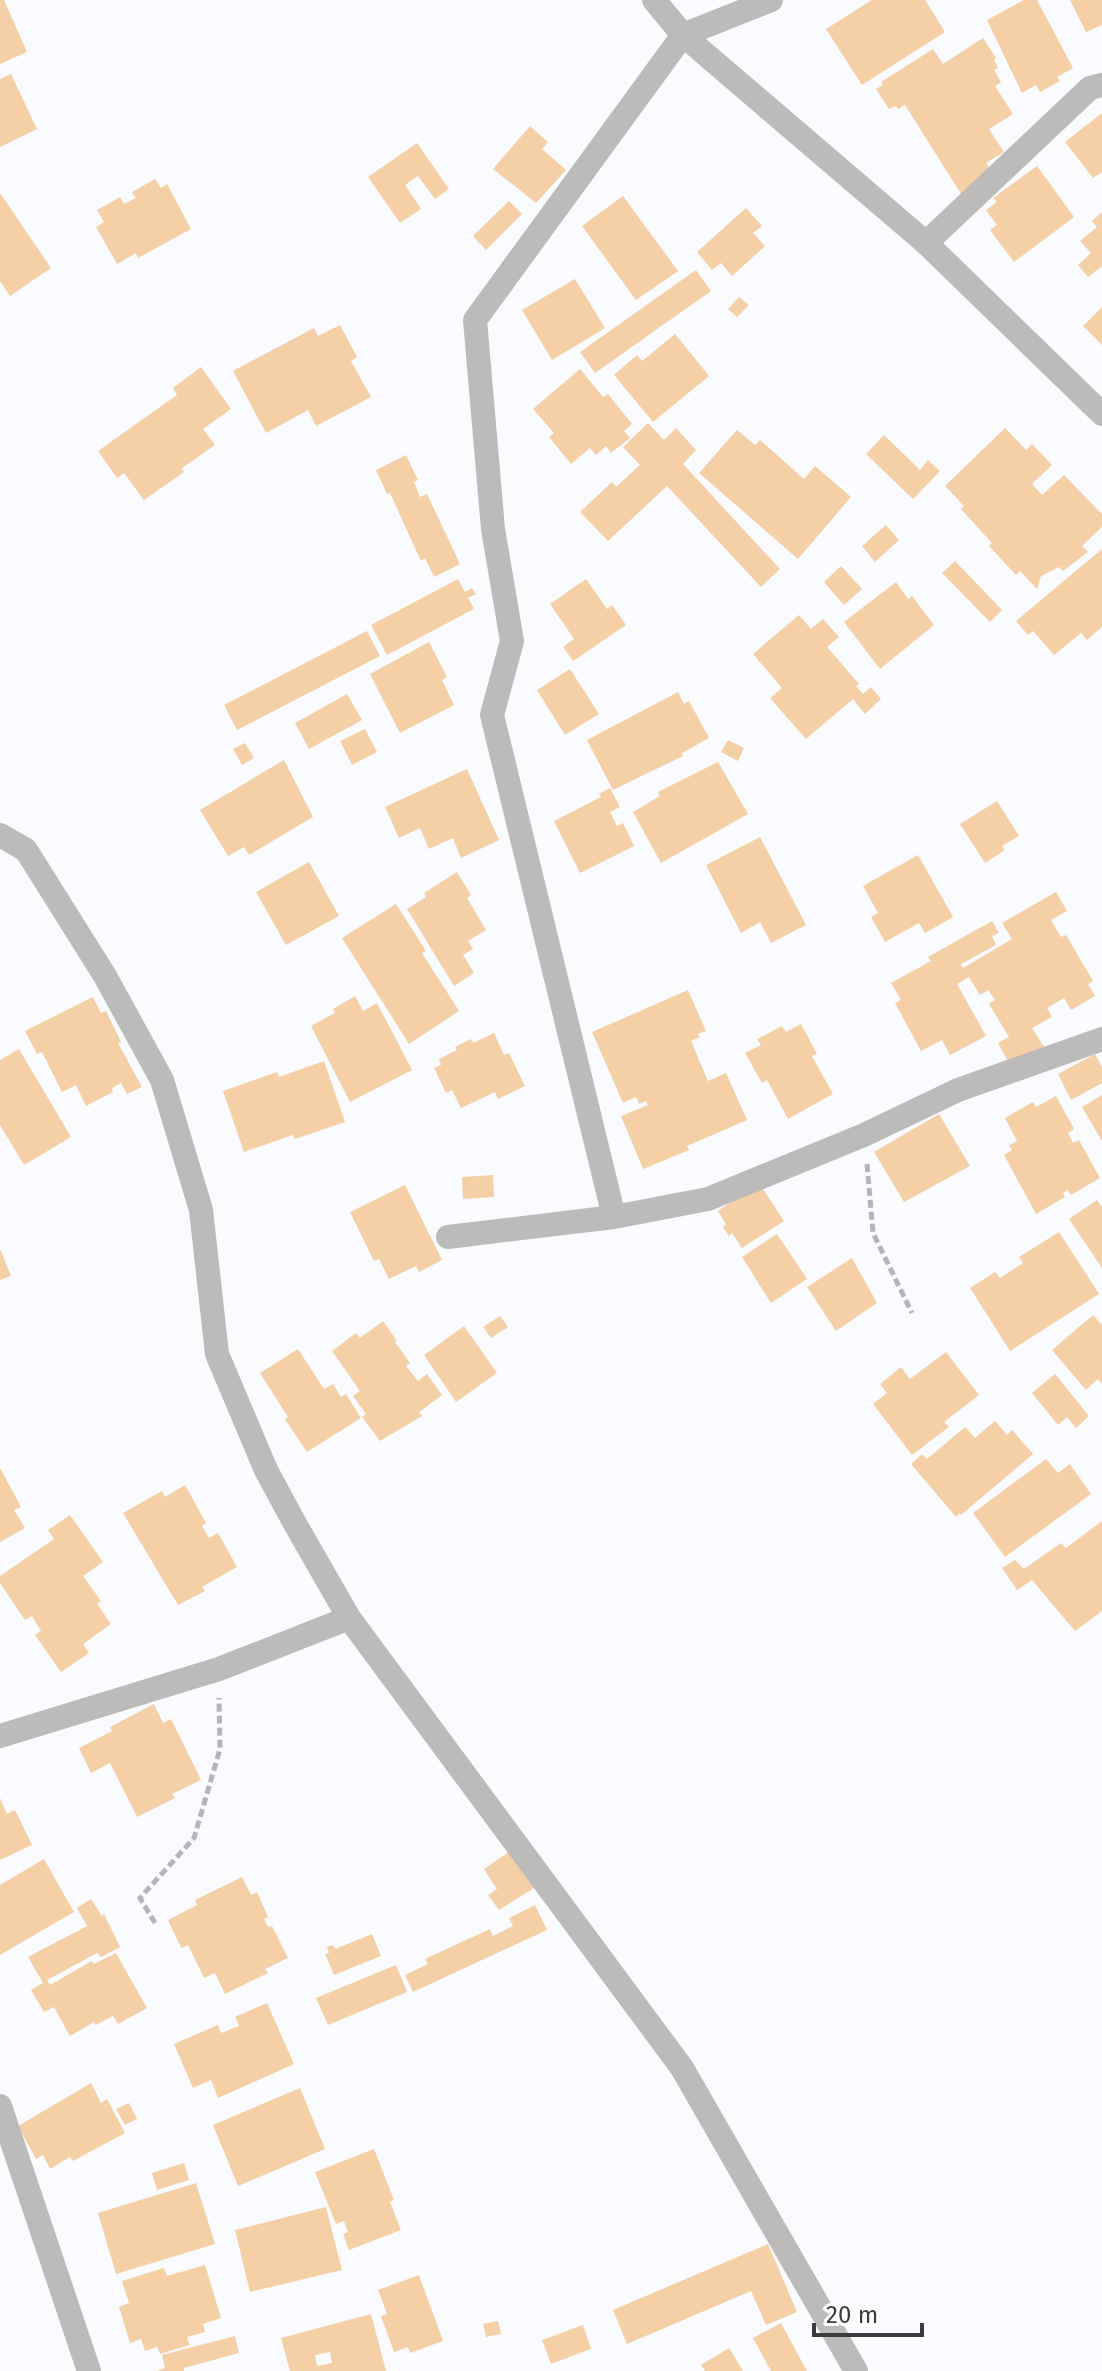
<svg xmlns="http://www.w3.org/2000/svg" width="1102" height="2371" viewBox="0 0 1102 2371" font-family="'Fira Sans',sans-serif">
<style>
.building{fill:#f5cfa5;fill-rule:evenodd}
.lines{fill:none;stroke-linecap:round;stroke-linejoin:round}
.path{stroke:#b4b5b9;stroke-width:5;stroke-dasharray:8 4;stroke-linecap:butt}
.minor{stroke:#bcbbb9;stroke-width:24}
.tertiary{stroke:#bcbbb9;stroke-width:24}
</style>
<rect width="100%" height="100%" fill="#f9fbff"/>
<path class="building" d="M0,0h4l23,52 -27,12z
M872,0h53l20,32 -83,53 -36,-56z
M1024,0h13l36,68 -16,9 3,4 -20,11 -4,-7 -14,8 -35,-73z
M1070,0h32v25l-16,7z
M983,38l13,20 -2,2 4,8 -4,2 7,12 -6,4 18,28 -24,15 15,23 -18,11 4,6 -27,28 -58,-92 -7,4 -2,-3 -7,3 -13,-20 7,-4 -2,-3 52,-33 10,15z
M11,74l26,55 -37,18v-68z
M1102,113v59l-9,6 -28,-36z
M530,126l18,16 -6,7 24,21 -30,33 -43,-34z
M417,143l32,46 -14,10 -17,-23 -13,9 16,24 -21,14 -32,-46z
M1037,166l37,51 -60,45 -24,-32 7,-5 -11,-15 11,-8 -4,-4z
M155,179l6,9 6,-4 24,45 -53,29 -2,-5 -19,11 -21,-37 8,-5 -7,-12 23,-13 4,7 12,-6 -4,-6z
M0,193l51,75 -41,28 -10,-15z
M623,196l55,75 -42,29 -54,-74z
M509,201l13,13 -36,36 -13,-14z
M746,208l16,18 -9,7 12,13 -33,30 -11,-13 -9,7 -15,-18z
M1102,212v54l-14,11 -10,-12 13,-12 -11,-12 17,-14 -5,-6z
M696,270l15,21 -116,82 -15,-21z
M575,279l30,49 -53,32 -30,-50z
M739,297l10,8 -12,12 -9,-8z
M1102,307v38l-19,-19z
M340,325l17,32 -6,4 20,36 -55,29 -8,-16 -42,23 -33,-62 81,-43 4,8z
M675,334l34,42 -56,46 -39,-47 23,-20 5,6z
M201,367l30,42 -28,20 12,16 -33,23 2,4 -40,28 -20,-27 -7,5 -19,-27 79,-56 -4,-7z
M580,369l23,28 5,-3 24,30 -8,7 6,7 -19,15 -5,-7 -10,9 -6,-7 -19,16 -22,-27 5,-4 -21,-24z
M648,423l16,17 12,-12 20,22 -13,14 97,105 -19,18 -94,-101 -59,55 -28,-29 32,-30 4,5 24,-22 -17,-18z
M1005,428l21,22 6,-6 20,21 -20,19 10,11 22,-20 38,39v13l-20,19 6,6 -25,19 -4,-4 -18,9 -4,13 -17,-18 -4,4 -27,-29 3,-3 -31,-34 3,-3 -19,-20z
M737,430l18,15 5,-5 44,39 11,-13 36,31 -53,62 -99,-86z
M884,435l36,35 8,-10 12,11 -27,28 -47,-45z
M406,455l12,25 -4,2 6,15 7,-3 33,70 -26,13 -9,-19 -4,3 -31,-68 -3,1 -11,-24z
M886,525l13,15 -24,22 -13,-16z
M1102,549v78l-15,13 -6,-7 -27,22 -21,-24 -5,4 -12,-14z
M955,561l47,49 -12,12 -48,-49z
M841,566l21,23 -18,16 -20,-23z
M458,579l7,13 7,-4 4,6 -8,4 6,11 -87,46 -16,-30z
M586,579l21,30 5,-4 14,20 -53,36 -10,-14 11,-8 -24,-35z
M896,582l12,17 4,-3 22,29 -54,44 -36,-47z
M799,615l12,14 12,-10 16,18 -12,10 32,37 -3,2 7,8 8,-7 10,12 -16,15 -12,-15 -47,40 -36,-41 12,-10 -29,-34z
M367,631l13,25 -143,74 -13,-25z
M429,642l18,35 -5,3 12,25 -54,28 -30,-59z
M570,669l29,45 -34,21 -28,-45z
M678,692l6,12 5,-3 20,37 -27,15 1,3 -70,34 -26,-50z
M347,694l15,26 -53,29 -14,-26z
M365,729l12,23 -25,13 -12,-24z
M728,740l16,8 -6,13 -17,-9z
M245,743l9,15 -12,7 -9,-16z
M284,760l29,57 -64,38 -5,-8 -16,9 -28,-46z
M718,762l30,52 -87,49 -28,-51 27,-16 -2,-4z
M467,769l32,71 -38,18 -8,-20 -24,11 -9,-21 -21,10 -14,-31z
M610,788l10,19 -10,5 7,14 6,-3 11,23 -54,27 -26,-52 47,-24 -2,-3z
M997,801l22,35 -17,10 3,4 -20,13 -25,-39z
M760,837l46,88 -35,18 -11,-21 -19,11 -35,-68z
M918,855l35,62 -28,16 -6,-10 -34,19 -14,-25 7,-4 -15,-27z
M309,862l30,54 -53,29 -30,-53z
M457,872l14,23 -4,3 19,32 -18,11 5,8 -10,6 11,18 -20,13 -47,-77 19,-12 -2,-4z
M1056,892l11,19 -16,9 10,17 5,-2 27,46 -5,3 7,12 -24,14 -7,-12 -17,10 5,9 -20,11 12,19 -33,20 -13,-24 11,-6 -20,-33 6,-4 -7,-10 -8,5 -11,-18 -12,7 29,52 -36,19 -8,-15 -21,11 -26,-48 6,-3 -10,-17 40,-22 -3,-4 64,-36 7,12 -7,3 4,9 -35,19 2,4 49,-29 -10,-16z
M396,904l30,47 -4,2 37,58 -50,33 -67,-106z
M688,990l18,41 -8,3 2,3 -9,4 17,40 18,-8 21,47 -60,26 2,4 -46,19 -22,-53 27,-11 -2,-4 -7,3 -3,-7 -13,6 -31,-71z
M355,996l8,15 14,-8 35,67 -62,32 -39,-76 24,-13 -2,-4z
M93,997l8,16 5,-2 15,31 -3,1 24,44 -15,7 -6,-11 -9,5 1,4 -27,14 -10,-21 -14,7 -20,-40 -5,2 -12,-23z
M801,1024l16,30 -5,2 21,38 -45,25 -21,-39 -5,3 -17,-30 16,-8 -4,-6 25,-13 4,6z
M494,1033l10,22 5,-2 16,33 -27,13 -3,-7 -34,16 -9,-18 -6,3 -12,-25 7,-3 -2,-6 18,-9 -2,-3 16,-8 2,4z
M19,1049l52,88 -47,28 -24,-40v-65z
M1095,1054l7,13v16l-31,17 -13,-26z
M324,1061l21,61 -50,17 -2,-4 -49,17 -21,-61 54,-19 2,5z
M1102,1095v46l-20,-34z
M1056,1096l18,33 -6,4 5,10 6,-3 21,38 -29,17 -3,-5 -5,3 2,4 -29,17 -32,-59 8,-5 -3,-5 8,-4 -12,-23 28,-16 3,5z
M939,1114l31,52 -66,36 -30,-50z
M493,1175l1,22 -31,2 -1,-22z
M759,1183l25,38 -42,27 -10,-15 -3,3 -6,-9 3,-3 -8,-13z
M405,1185l37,75 -23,12 -3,-6 -27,13 -10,-20 -5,2 -24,-49z
M1097,1200l5,7v61l-33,-49z
M1059,1232l40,62 -89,57 -40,-63 25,-16 5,6 23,-15 -4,-6z
M777,1234l30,45 -36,24 -29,-46z
M0,1249l11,27 -11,4z
M852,1258l25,45 -41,28 -29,-44z
M1093,1315l9,10v59l-4,-5 -12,11 -34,-40z
M500,1316l8,11 -17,11 -8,-11z
M383,1321l14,20 -2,1 15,21 -4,3 12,15 9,-7 15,21 -23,17 3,4 -42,25 -18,-24 4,-3 -13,-18 7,-5 -28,-40 24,-18 4,5z
M464,1326l33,47 -41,29 -32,-47z
M298,1349l26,40 9,-5 8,13 5,-3 15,24 -54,34 -22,-33 3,-2 -28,-44z
M946,1352l33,43 -35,27 5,5 -37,28 -39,-51 14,-11 -7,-9 21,-17 9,12z
M1055,1374l34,42 -13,12 -9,-11 -9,8 -26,-32z
M995,1421l12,14 5,-5 21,24 -72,61 -1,-2 -4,4 -45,-53 11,-10 5,5 38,-32 10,11z
M1046,1459l12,14 12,-9 21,30 -86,63 -32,-44z
M0,1468l21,39 -7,3 11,18 -25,14z
M185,1485l21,38 -4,3 7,12 9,-5 19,34 -35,20 3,4 -27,14 -55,-92 39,-22 3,6z
M70,1515l33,47 -20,14 18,25 -4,3 14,20 -28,20 6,9 -28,19 -26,-37 6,-4 -9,-15 -7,4 -25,-37v-7l54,-37 -6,-9z
M1102,1521v90l-27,20 -43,-51 -15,10 -15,-22 13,-8 9,9 37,-26 5,5z
M154,1704l9,19 8,-4 30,61 -29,14 3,4 -38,19 -27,-54 -19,10 -12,-25 33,-17 -2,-4z
M0,1798l7,16 8,-4 17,35 -32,15z
M509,1852l25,36 -35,22 -11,-15 9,-6 -13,-20z
M44,1859l30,53 -74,43v-70z
M242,1877l9,18 6,-3 11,25 -4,2 4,8 4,-1 16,32 -23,11 3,4 -43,21 -10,-21 -11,5 -16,-33 -7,3 -13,-28 29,-15 -2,-5z
M91,1899l11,17 2,-2 16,33 -19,10 -4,-4 -50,27 3,5 42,-24 2,3 22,-11 31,55 -29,16 -5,-8 -17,9 -2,-3 -24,14 -16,-29 -10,5 -13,-22 12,-7 -15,-26 59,-31 -10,-18z
M535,1905l12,25 -134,62 -8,-17 23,-11 -3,-5 65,-30 3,7 20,-10 -4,-8z
M372,1934l9,22 -47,19 -9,-21 4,-1 -2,-6 6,-2 2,4z
M396,1965l11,27 -79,33 -12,-27z
M267,2003l27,61 -76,34 -7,-18 -18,8 -19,-44 44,-19 3,8 18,-7 -4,-9z
M91,2083l10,20 6,-4 18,34 -52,28 -3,-4 -20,12 -7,-14 -7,4 -18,-33z
M300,2088l25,61 -87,37 -25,-61z
M129,2103l8,16 -12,6 -9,-16z
M374,2149l20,51 -4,2 11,28 -52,20 -6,-16 5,-2 -4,-11 -8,3 -21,-52z
M184,2163l5,17 -32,10 -5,-17z
M196,2183l19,61 -99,30 -18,-61z
M326,2207l16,63 -92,22 -15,-62z
M768,2244l29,68 -31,13 -15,-34 -124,53 -14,-34z
M205,2265l16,53 -18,6 2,8 -18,5 3,8 -30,9 -3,-7 -12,4 -4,-12 -11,4 -11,-36 10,-4 -7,-22 42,-13 3,8z
M419,2275l24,66 -33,12 -2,-6 -14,5 -13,-36 6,-2 -9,-24z
M371,2314l15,57h-96l-9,-33zM330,2352l2,11 -15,3 -2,-11z
M498,2321l3,13 -15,3 -3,-13z
M781,2323l26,48h-36l-18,-33z
M583,2325l8,24 -40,15 -9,-24z
M235,2336l4,17 -55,15v3h-27l8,-3 -3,-13z
M729,2348l14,23h-38l-4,-6z"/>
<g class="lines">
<path class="path" d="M867,1164l6,69 39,80
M155,1923l-15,-25 54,-60 26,-89 -1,-51"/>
<path class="minor" d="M926,243l164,-155 12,-3
M0,835l26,15 79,126 57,104 39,130 16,144 49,116 28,52 55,96 333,450 174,303
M614,1217l-122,-502 20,-74 -19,-112 -18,-209 208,-285 88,-35
M448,1237l166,-20 94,-18 156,-64 94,-45 144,-51
M0,1736l219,-67 130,-51
M0,2106l89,265"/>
<path class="tertiary" d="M654,0l29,35 243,208 176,171"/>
</g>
<path d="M814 2323v12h108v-12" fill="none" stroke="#3a3b3d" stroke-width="4"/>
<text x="826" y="2323" font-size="24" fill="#3a3b3d" stroke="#ffffff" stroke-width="6" paint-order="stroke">20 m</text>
</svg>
